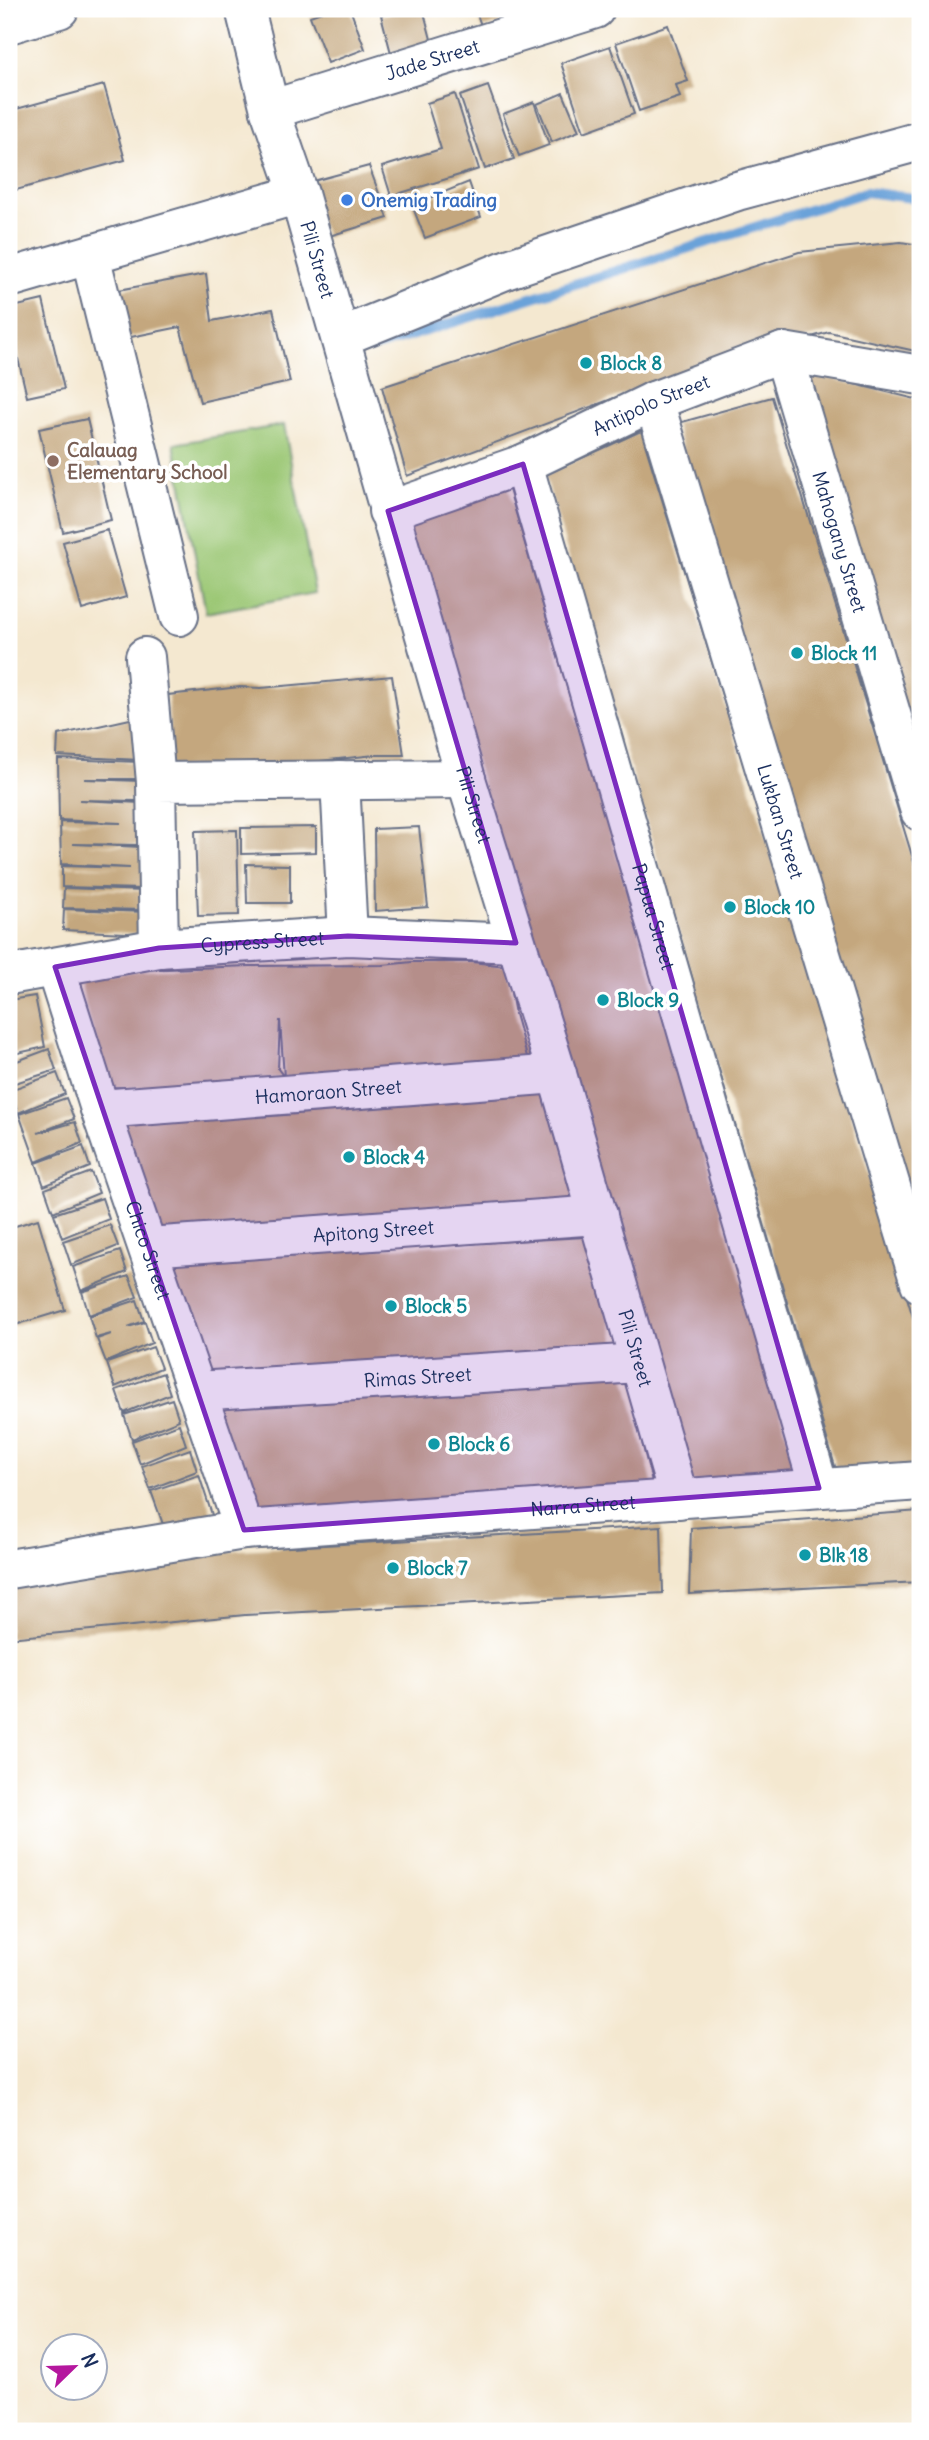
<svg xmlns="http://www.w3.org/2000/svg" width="929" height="2440" viewBox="0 0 929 2440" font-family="Delius,sans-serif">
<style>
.green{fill:#9bc774;stroke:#5b7b69;stroke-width:2}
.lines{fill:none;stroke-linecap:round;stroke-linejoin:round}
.stream{stroke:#6ba2d9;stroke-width:10}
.building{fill:#c4a77e}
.minor-casing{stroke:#677086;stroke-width:42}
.minor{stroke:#fff;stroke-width:38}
.marked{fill:#7b2cbf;fill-opacity:0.2;stroke:#7b2cbf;stroke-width:5;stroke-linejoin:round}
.shop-dot{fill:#3f7fe0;stroke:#fff;stroke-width:2.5}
.culture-dot{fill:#0f9aa8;stroke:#fff;stroke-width:2.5}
.education-dot{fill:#8d6e63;stroke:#fff;stroke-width:2.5}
.labels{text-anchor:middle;stroke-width:7;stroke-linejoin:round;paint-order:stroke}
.street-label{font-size:19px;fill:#1b2f5e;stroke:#fff}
.shop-label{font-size:19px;font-weight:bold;fill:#366cbe;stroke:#fff;text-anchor:start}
.culture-label{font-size:19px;font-weight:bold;fill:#0d838f;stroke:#fff;text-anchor:start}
.education-label{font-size:19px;font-weight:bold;fill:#785e54;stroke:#fff;text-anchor:start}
</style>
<rect width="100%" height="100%" fill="#fff"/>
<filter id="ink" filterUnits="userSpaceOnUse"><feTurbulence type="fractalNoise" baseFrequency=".0143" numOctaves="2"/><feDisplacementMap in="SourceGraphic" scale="14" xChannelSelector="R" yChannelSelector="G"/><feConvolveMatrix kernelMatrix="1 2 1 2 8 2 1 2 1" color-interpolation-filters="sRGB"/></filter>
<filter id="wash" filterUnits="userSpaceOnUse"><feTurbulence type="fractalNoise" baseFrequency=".00686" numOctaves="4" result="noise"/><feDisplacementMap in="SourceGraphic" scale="28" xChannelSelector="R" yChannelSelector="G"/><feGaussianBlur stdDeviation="1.57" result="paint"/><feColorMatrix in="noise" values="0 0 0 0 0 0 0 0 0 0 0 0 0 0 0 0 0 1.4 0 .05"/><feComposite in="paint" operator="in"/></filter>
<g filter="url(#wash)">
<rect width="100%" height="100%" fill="#f4e8d0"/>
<path class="green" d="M284,425l31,168 -109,20 -32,-169z"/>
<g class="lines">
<path class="stream" d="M372,348l494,-156 54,7"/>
</g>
<g id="blocks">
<path class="building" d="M330,9h20l15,40 -37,14 -18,-47z
M397,9h26l9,34 -41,10 -10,-38 16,-3z
M475,9h38l2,8 -33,11z
M668,25l20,56 -12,4 4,12 -41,14 -23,-68z
M610,46l24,68 -50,18 -23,-69z
M104,85l21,75 -116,32v-81z
M488,86l26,73 -29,10 -25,-73z
M563,93l16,38 -27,11 -15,-38z
M455,94l24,75 -88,27 -9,-29 59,-18 -14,-46z
M534,102l15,43 -30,11 -16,-42z
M369,166l19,52 -62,19 -20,-54z
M469,182l12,35 -56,21 -13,-33z
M901,242l19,3v107l-91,-20 -151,42 -271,102 -25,-89 417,-135z
M206,274l6,47 61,-12 17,73 -90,20 -20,-75 -54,11 -8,-48z
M43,300l21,89 -37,8 -18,-77v-12z
M800,376l33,3 87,21v372z
M772,397l148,485v368l-245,-826z
M87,419l24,101 -48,12 -24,-103z
M641,431l279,909v129l-83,4 -292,-998z
M508,486l291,991 -108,5 -286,-958z
M107,530l19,67 -44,13 -19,-68z
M392,676l12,79h-29l-74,8 -131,5 -2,-73 72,-8 21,1z
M139,717l2,43 -84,-4 1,-21z
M58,759l83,3 -1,17h-56l56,2 1,20 -62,-1 62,3 1,42 -69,-1 69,3 2,42 -82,-2v-21l68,2 -69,-4 -1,-42 61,1 -62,-3z
M316,827v25l-75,2v-26z
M419,827l9,80 -53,4 -1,-82z
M237,830l2,85 -41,1 -3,-85z
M246,864l44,1v38h-43z
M64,888l81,3v19l-82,-2z
M64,909l82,3 1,22 -84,-4z
M412,962h60l34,4 9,48 13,46 -244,17 -4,-57 -2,49 6,8 -130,11 -44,-1 -26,-87 -3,-19 59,-11 110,-4 133,-1z
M35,996l10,51 -36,8v-55z
M49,1049l7,21 -47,15v-21z
M57,1073l8,21 -47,19 -8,-23z
M549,1086l26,108 -10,15 -407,31 -39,-120z
M66,1098l8,21 -36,14 37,-11 7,21 -46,19 -17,-48z
M83,1146l7,21 -46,19 -8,-23z
M91,1172l8,21 -46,19 -8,-23z
M102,1198l7,21 -47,19 -8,-24z
M38,1219l27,91 -56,17v-99z
M110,1225l8,21 -47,19 -8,-24z
M585,1237l33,113 -414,30 -42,-119z
M120,1251l7,21 -46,19 -8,-24z
M129,1276l8,21 -48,18 -7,-23z
M137,1300l7,21 -16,6 17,-5 7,21 -46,19 -9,-23 14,-5 -15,4 -7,-22z
M153,1347l8,21 -46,19 -8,-24z
M624,1371l29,115 -399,33 -44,-116z
M163,1373l7,21 -46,19 -8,-23z
M172,1399l7,21 -47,19 -8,-24z
M179,1424l7,21 -46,19 -8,-23z
M190,1449l7,22 -47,18 -8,-23z
M199,1475l16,49 -47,14 -17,-47z
M920,1511v71l-231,12 2,-66z
M661,1526l2,67 -418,22 -236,23v-52l229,-36z"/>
</g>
</g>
<g filter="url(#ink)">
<use href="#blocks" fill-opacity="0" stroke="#677086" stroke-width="2"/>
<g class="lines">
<defs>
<g id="minor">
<path id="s1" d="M245,9l25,101 29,84 167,585 91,295 122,425"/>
<path d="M9,24l50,-15"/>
<path id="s2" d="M270,110l325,-101"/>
<path d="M90,255l89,361"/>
<path d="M9,278l290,-84"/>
<path d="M341,337l167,-68 229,-78 183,-50"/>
<path id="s3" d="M783,352l137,459"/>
<path id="s4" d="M654,401l266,882"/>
<path id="s5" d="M523,464l296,1024"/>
<path id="s6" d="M388,511l135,-47 131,-63 129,-49 137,23"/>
<path d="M145,657l11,125"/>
<path d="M340,780l8,156"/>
<path d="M159,948l-3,-166 310,-3"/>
<path id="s7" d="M55,967l45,142 144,421"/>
<path id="s8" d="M9,975l150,-27 189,-12 168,7"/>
<path id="s9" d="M100,1109l457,-35"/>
<path id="s10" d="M148,1247l450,-32"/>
<path id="s11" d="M196,1391l443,-28"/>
<path id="s12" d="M9,1569l235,-39 676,-49"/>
</g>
</defs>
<use href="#minor" class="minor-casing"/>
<use href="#minor" class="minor"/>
</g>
</g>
<path class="marked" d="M523,464l296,1024 -575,42 -189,-563 104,-19 189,-12 168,7 -128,-432z"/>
<circle class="shop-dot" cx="347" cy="200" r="7"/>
<g class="culture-dot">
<circle cx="586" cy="363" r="7"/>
<circle cx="797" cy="653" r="7"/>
<circle cx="730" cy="907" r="7"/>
<circle cx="603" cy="1000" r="7"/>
<circle cx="349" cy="1157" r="7"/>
<circle cx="391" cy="1306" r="7"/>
<circle cx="434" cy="1444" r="7"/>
<circle cx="805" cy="1555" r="7"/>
<circle cx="393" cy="1568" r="7"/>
</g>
<circle class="education-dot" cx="53" cy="461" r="7"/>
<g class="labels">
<g class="street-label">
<text dy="7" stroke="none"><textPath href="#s2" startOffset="170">Jade Street</textPath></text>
<text dy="7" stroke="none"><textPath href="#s1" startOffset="261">Pili Street</textPath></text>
<text dy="7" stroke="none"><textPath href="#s6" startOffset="284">Antipolo Street</textPath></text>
<text dy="7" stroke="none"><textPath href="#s3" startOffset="198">Mahogany Street</textPath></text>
<text dy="7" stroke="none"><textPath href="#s1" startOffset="828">Pili Street</textPath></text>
<text dy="7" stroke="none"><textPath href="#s4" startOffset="439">Lukban Street</textPath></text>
<text dy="7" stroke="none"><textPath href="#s5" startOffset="471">Papua Street</textPath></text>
<text dy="7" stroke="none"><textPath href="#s8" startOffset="256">Cypress Street</textPath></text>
<text dy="7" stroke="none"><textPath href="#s9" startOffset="229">Hamoraon Street</textPath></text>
<text dy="7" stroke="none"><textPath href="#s10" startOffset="226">Apitong Street</textPath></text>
<text dy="7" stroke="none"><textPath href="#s7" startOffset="298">Chico Street</textPath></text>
<text dy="7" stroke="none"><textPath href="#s1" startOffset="1395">Pili Street</textPath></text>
<text dy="7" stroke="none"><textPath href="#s11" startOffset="222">Rimas Street</textPath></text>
<text dy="7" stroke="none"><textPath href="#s12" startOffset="578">Narra Street</textPath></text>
</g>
<g class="shop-label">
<text x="361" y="207">Onemig Trading</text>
</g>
<g class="culture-label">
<text x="600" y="370">Block 8</text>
<text x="811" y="660">Block 11</text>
<text x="744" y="914">Block 10</text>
<text x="617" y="1007">Block 9</text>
<text x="363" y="1164">Block 4</text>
<text x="405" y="1313">Block 5</text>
<text x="448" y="1451">Block 6</text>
<text x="819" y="1562">Blk 18</text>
<text x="407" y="1575">Block 7</text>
</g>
<g class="education-label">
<text x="67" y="457">Calauag<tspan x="67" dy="22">Elementary School</tspan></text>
</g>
</g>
<rect width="929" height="2440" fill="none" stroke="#fff" stroke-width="35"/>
<g transform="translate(74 2367) rotate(67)"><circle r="33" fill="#ffffff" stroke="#a4acbf" stroke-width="2"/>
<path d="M0-5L12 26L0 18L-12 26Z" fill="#b5179e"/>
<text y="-10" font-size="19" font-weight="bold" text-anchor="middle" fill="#1b2f5e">N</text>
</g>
</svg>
